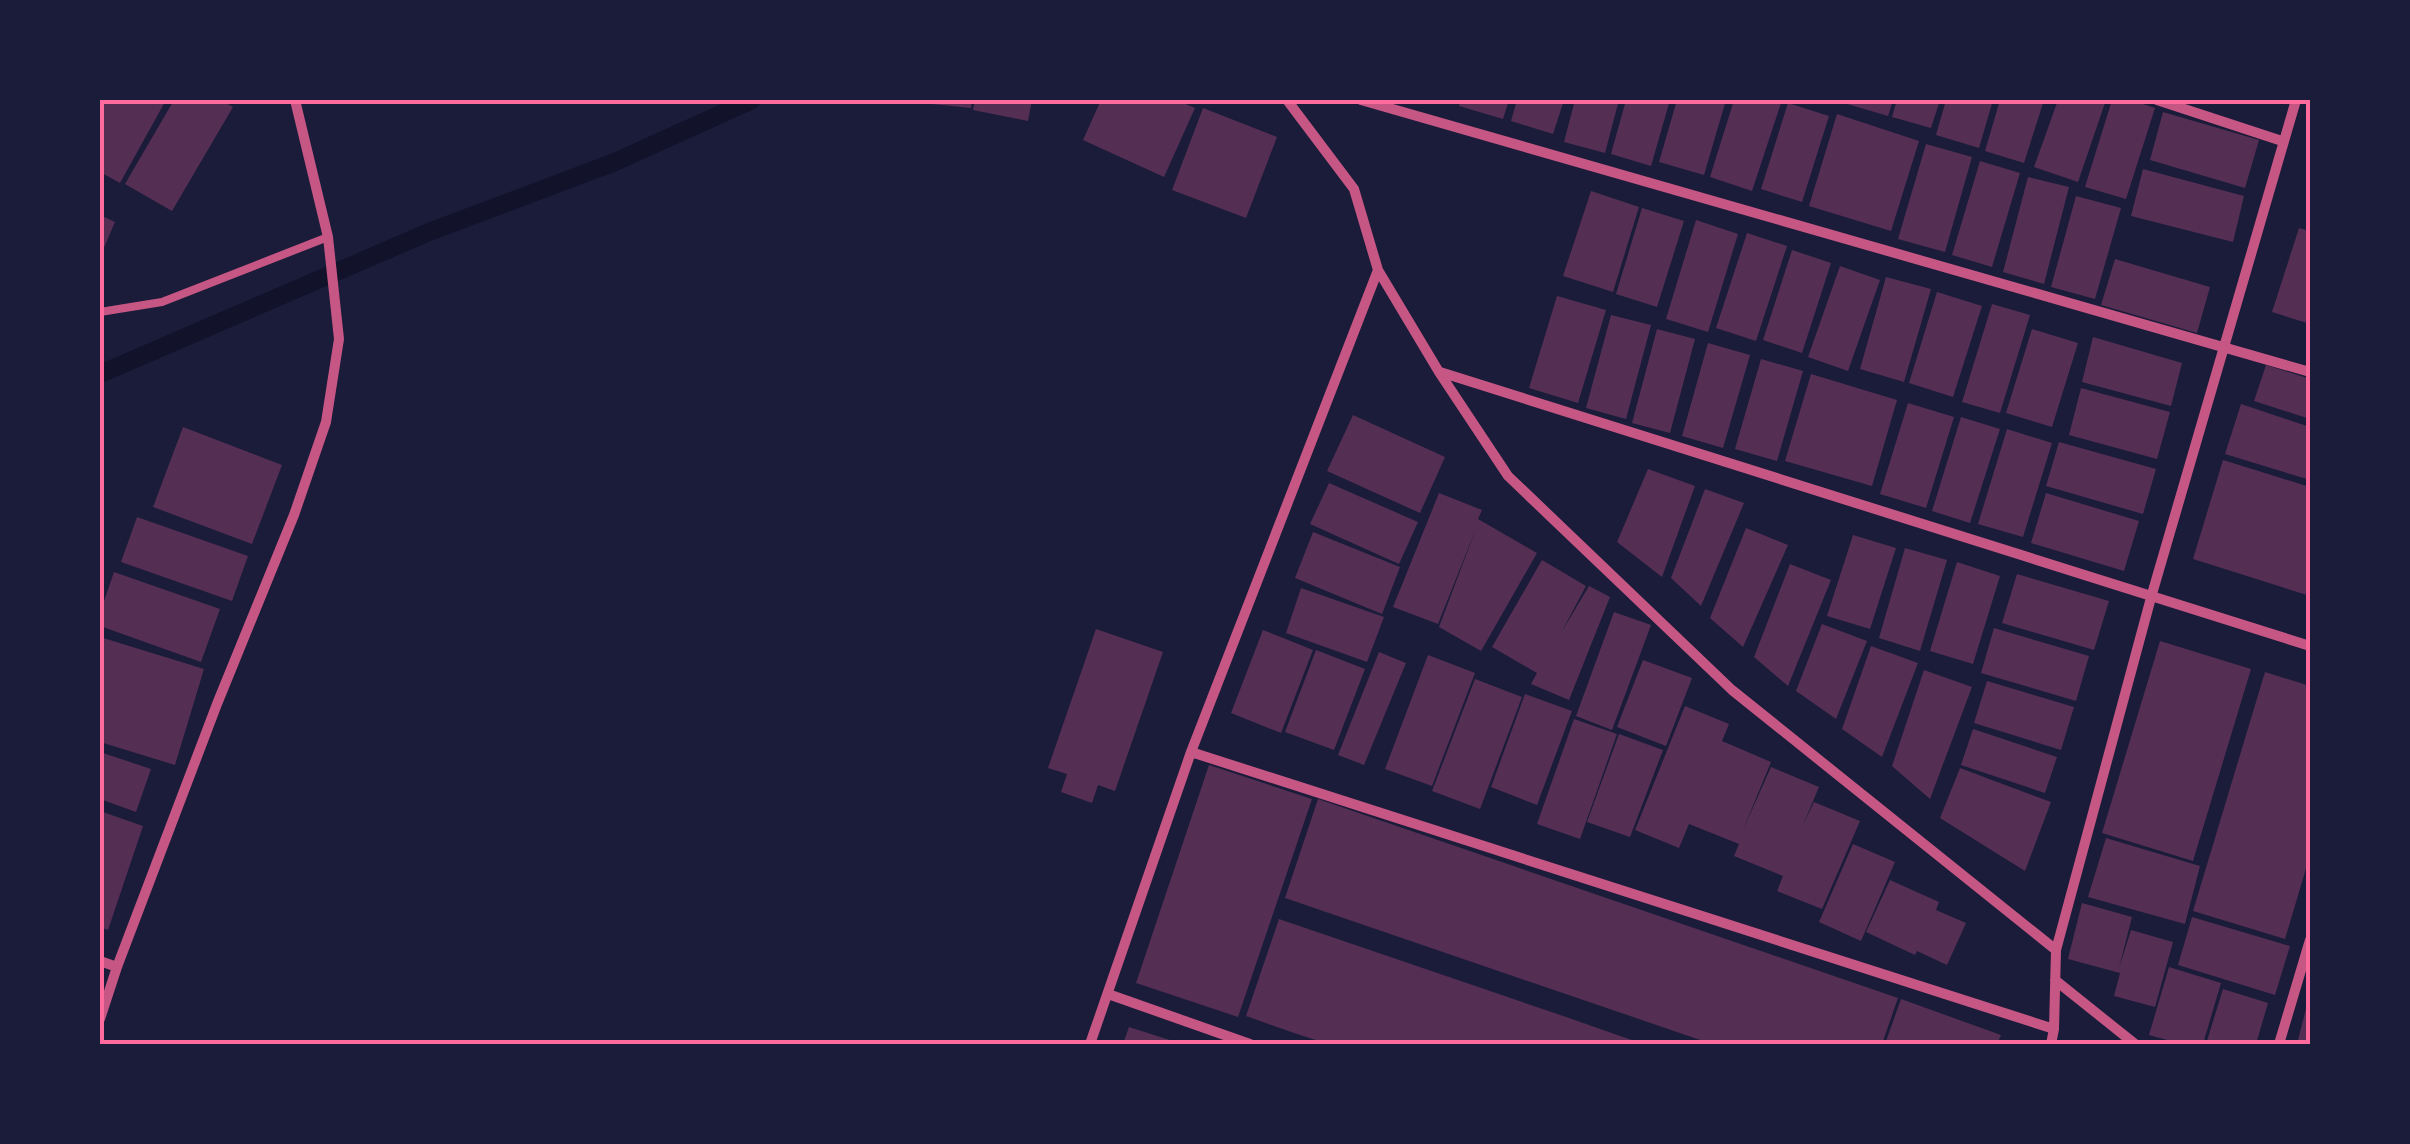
<svg xmlns="http://www.w3.org/2000/svg" width="2410" height="1144" viewBox="0 0 2410 1144" font-family="Poppins,sans-serif">
<style>
.lines{fill:none;stroke-linecap:round;stroke-linejoin:round}
.stream{stroke:#12122b;stroke-width:18}
.building{fill:#542f53}
.service{stroke:#c65784;stroke-width:8}
.minor{stroke:#c65784;stroke-width:10}
.neatline{fill:none;stroke:#ff6b9d;stroke-width:4}
</style>
<rect width="100%" height="100%" fill="#1b1b3a"/>
<g class="lines">
<path class="stream" d="M100,374l329,-142 186,-70 137,-62"/>
</g>
<path class="building" d="M106,100h60l-46,83 -20,-11v-61z
M174,100h47l12,7 -61,104 -47,-27z
M933,100h39l-1,8 -39,-4z
M975,100h57l-4,21 -55,-11z
M1101,100h75l19,8 -31,69 -81,-37z
M1461,100h48l-6,19 -44,-13z
M1517,100h47l-11,34 -42,-13z
M1575,100h44l-14,53 -41,-11z
M1626,100h44l-19,66 -40,-12z
M1677,100h49l-22,75 -45,-13z
M1734,100h48l-30,91 -42,-14z
M1846,100h47l-5,16 -44,-13z
M1897,100h43l-9,28 -39,-11z
M1946,100h47l-14,48 -43,-13z
M2000,100h44l-20,63 -39,-12z
M2058,100h48l-28,82 -44,-15z
M2112,100h19l24,8 -29,91 -41,-12z
M1788,103l41,13 -27,86 -41,-13z
M1203,108l74,29 -31,81 -74,-28z
M2163,112l96,28 -14,48 -95,-28z
M1837,114l82,27 -28,90 -82,-25z
M1926,144l46,13 -27,95 -47,-13z
M1980,161l40,12 -28,94 -40,-12z
M2143,169l101,27 -11,46 -102,-26z
M2028,177l41,10 -25,97 -41,-12z
M1591,191l48,16 -26,85 -50,-16z
M2076,196l45,12 -26,91 -44,-12z
M1642,208l42,13 -27,86 -41,-13z
M100,215l15,7 -15,35z
M1696,220l42,14 -30,98 -42,-13z
M2299,228l11,3v93l-38,-12z
M1747,233l40,13 -31,95 -40,-13z
M1792,250l39,13 -29,90 -39,-13z
M2115,259l95,28 -13,46 -96,-28z
M1840,266l40,14 -32,91 -40,-14z
M1886,277l45,12 -27,93 -44,-13z
M1937,292l45,14 -29,91 -44,-14z
M1557,296l49,14 -28,93 -49,-15z
M1992,304l38,11 -30,98 -38,-11z
M1611,315l40,10 -25,94 -40,-11z
M1657,329l38,10 -25,94 -38,-10z
M2032,329l46,14 -26,84 -46,-14z
M2093,337l89,26 -11,43 -89,-24z
M1708,343l42,12 -27,93 -41,-12z
M1761,359l42,12 -26,90 -42,-12z
M2266,365l44,14v40l-56,-18z
M1811,374l86,26 -25,86 -87,-25z
M2081,388l89,24 -13,47 -88,-24z
M1908,403l46,14 -28,91 -46,-14z
M2241,404l69,23v53l-85,-26z
M1353,415l92,42 -25,56 -93,-42z
M1961,417l39,12 -30,94 -38,-12z
M183,427l99,38 -30,79 -99,-37z
M2007,429l45,14 -29,94 -45,-13z
M2059,442l97,27 -13,45 -97,-28z
M2223,460l87,27v109l-117,-37z
M1648,469l47,17 -33,91 -45,-35z
M1329,483l89,39 -19,42 -89,-40z
M1705,489l39,14 -43,103 -30,-28z
M1439,493l43,17 -4,9 59,34 -56,98 -42,-24 38,-101 -39,98 -45,-17z
M2046,493l93,28 -15,50 -93,-28z
M137,517l111,39 -16,45 -111,-39z
M1746,528l42,17 -45,102 -33,-29z
M1313,532l87,35 -18,47 -87,-36z
M1853,535l43,13 -26,81 -43,-13z
M1905,548l42,12 -27,91 -41,-13z
M1542,560l44,26 -25,47 28,-47 21,11 -41,103 -38,-16 6,-11 -45,-26z
M1957,562l43,14 -27,88 -43,-13z
M1790,564l41,16 -43,106 -34,-29z
M114,572l106,37 -19,53 -101,-36v-13z
M2017,574l92,27 -15,49 -92,-27z
M1301,588l83,29 -17,45 -81,-29z
M1614,612l37,13 -39,105 -36,-14z
M1822,624l45,17 -31,78 -40,-28z
M1994,628l95,28 -13,45 -95,-28z
M1096,629l67,23 -48,139 -17,-6 -6,18 -31,-11 6,-18 -19,-6z
M1263,630l50,20 -32,83 -50,-20z
M100,637l104,32 -29,96 -75,-23z
M2160,641l91,28 -58,192 -91,-28z
M1871,646l47,17 -36,94 -40,-28z
M1316,650l49,19 -31,81 -49,-18z
M1379,652l27,11 -42,102 -26,-10z
M1428,655l47,18 -43,113 -47,-17z
M1643,660l49,18 -26,68 -49,-19z
M1924,670l48,17 -42,112 -38,-33z
M2265,672l45,14v169l-25,84 -92,-28z
M1475,679l47,18 -42,112 -48,-18z
M1987,681l87,26 -13,43 -87,-27z
M1525,694l47,17 -35,94 -46,-18z
M1685,706l44,18 -7,17 49,21 -28,68 28,-63 48,20 -16,38 11,-23 46,19 -38,88 -45,-18 6,-15 -49,-20 5,-12 -50,-20 -10,24 -44,-18z
M1574,719l43,15 -37,105 -43,-15z
M1973,729l84,28 -12,36 -84,-28z
M1619,734l44,16 -33,87 -43,-15z
M100,752l51,17 -15,43 -36,-13z
M1209,765l103,34 -74,218 -102,-34z
M1960,768l91,34 -26,69 -85,-53z
M1318,799l580,199 -16,46h-170l-427,-146z
M100,811l43,15 -35,104 -8,-3z
M2106,838l94,28 -15,58 -97,-27z
M1853,844l42,18 -34,79 -42,-19z
M1890,880l49,22 -3,8 30,13 -19,42 -30,-14 -2,4 -49,-23z
M2082,903l50,14 -13,51 12,-38 42,12 -18,65 -41,-11 6,-23 -52,-14z
M2192,917l98,29 -15,49 -97,-30z
M1279,919l290,99 74,26h-315l-34,-11 -48,-17z
M2169,967l52,16 -18,61h-21l-33,-9z
M2223,989l45,14 -12,41h-50z
M2309,997l1,47h-13z
M1901,999l100,36 -4,9h-112z
M1129,1027l50,16v1h-56z"/>
<g class="lines">
<path class="service" d="M100,312l62,-10 166,-65"/>
<path class="minor" d="M1287,100l67,89 24,81 61,102 69,104 224,214 324,260
M1361,100l949,272
M2157,100l125,41
M1440,372l870,274
M1191,752l863,277
M100,961l17,6
M2055,980l80,64
M1108,994l142,50
M100,1019l17,-52 100,-263 77,-189 32,-93 13,-83 -11,-102 -33,-137
M1090,1044l101,-292 187,-482
M2051,1044l3,-15 2,-79 96,-356 144,-494
M2279,1044l31,-104"/>
</g>
<rect width="2410" height="1144" fill="none" stroke="#1b1b3a" stroke-width="205"/>
<rect x="102" y="102" width="2206" height="940" class="neatline"/>
</svg>
